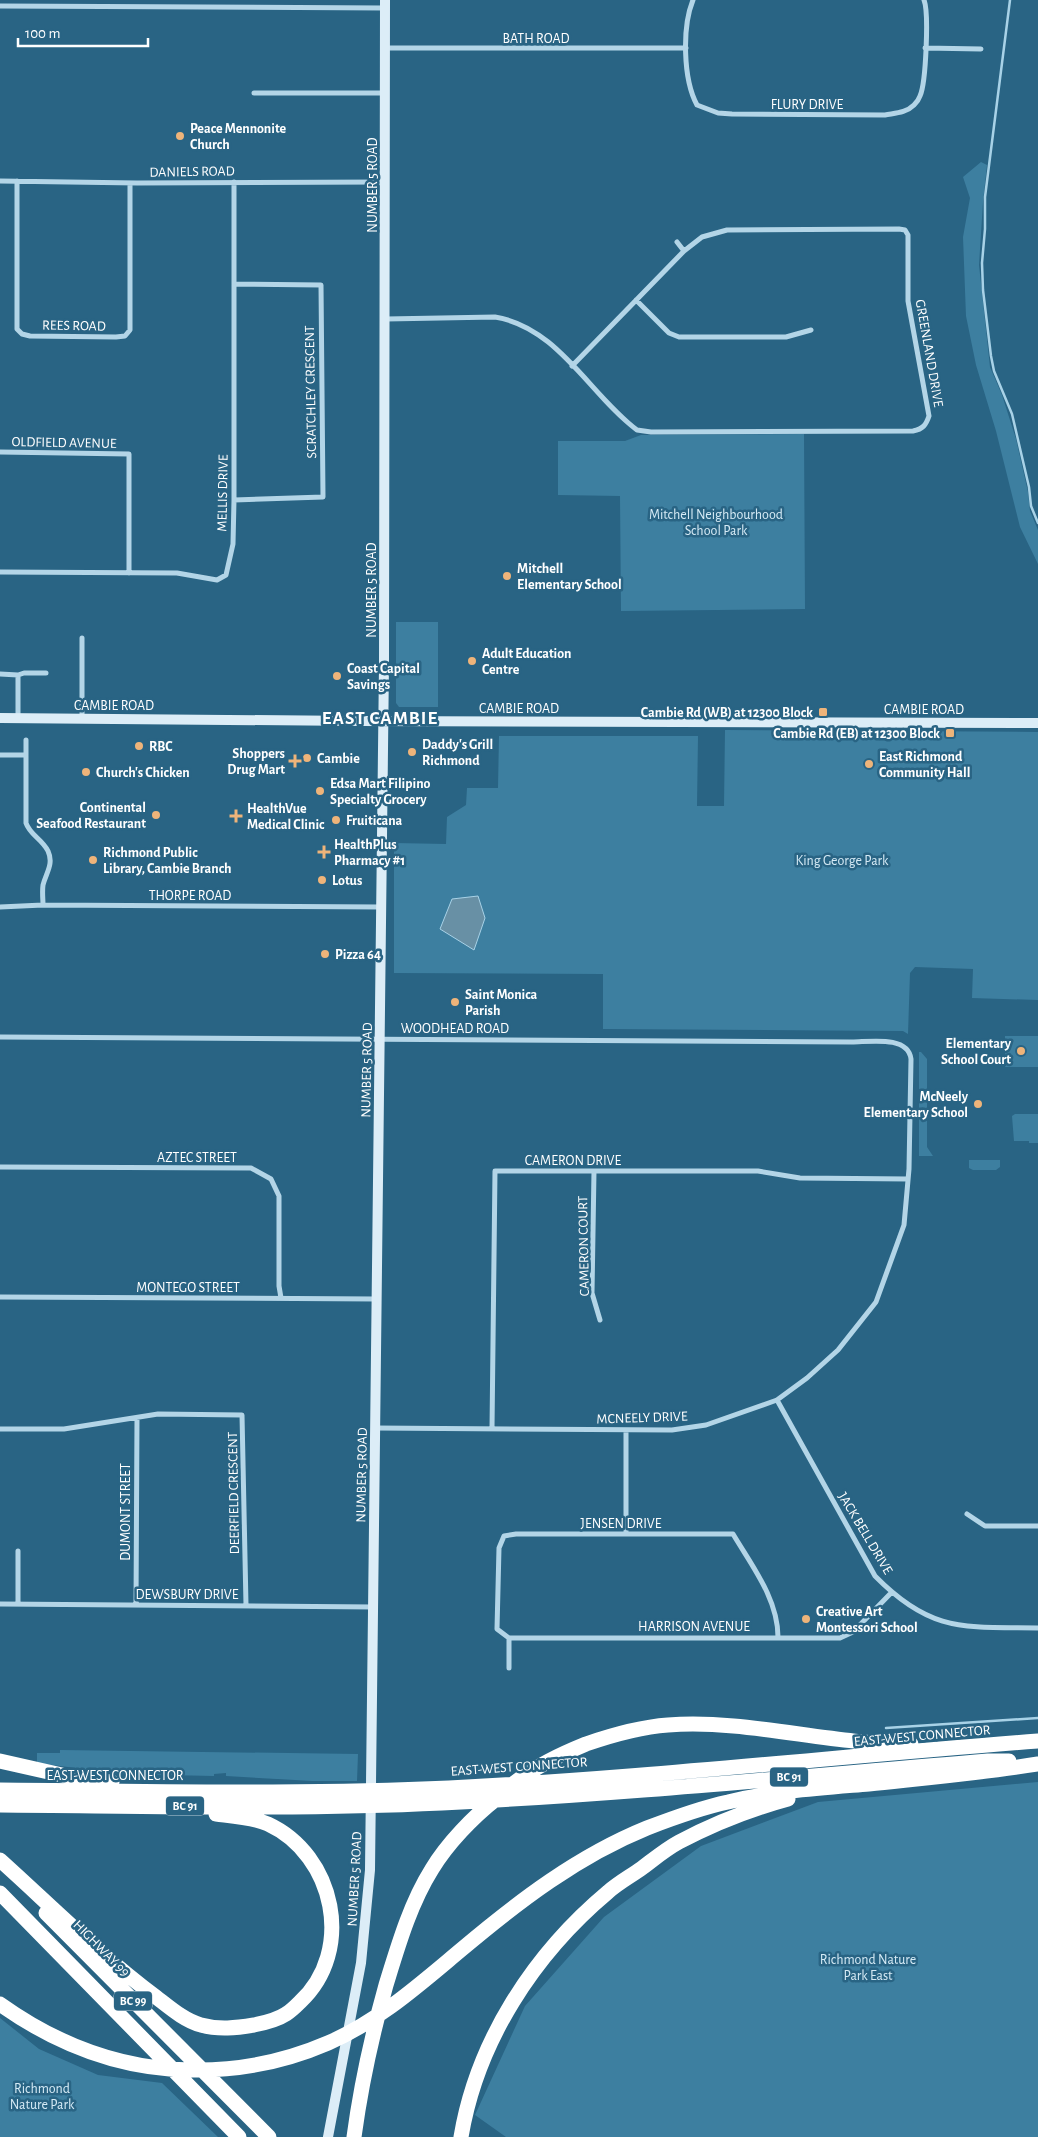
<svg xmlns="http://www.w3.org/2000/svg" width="1038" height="2137" viewBox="0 0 1038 2137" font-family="'Alegreya Sans',sans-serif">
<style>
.green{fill:#3d7fa0}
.water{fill:#6890a5;stroke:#a8d2e7}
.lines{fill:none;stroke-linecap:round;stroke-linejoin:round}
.stream{stroke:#a8d2e7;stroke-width:2.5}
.street{stroke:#b3d5e7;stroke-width:5}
.secondary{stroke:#dcedf7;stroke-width:10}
.highway{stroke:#fff;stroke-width:15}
.poi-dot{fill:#eeb47a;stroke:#296484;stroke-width:2}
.labels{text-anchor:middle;stroke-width:5;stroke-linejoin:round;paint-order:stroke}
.shield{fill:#296484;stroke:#bfd0da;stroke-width:1}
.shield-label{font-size:12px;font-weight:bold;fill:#fff}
.street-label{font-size:14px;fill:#fff;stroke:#296484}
.poi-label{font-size:14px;font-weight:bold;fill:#fff;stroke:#296484;text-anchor:start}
.park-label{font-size:14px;fill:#d6ebf6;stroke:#296484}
.district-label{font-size:19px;font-weight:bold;letter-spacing:1px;fill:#fff;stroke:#296484}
</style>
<rect width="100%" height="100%" fill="#296484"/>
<path class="green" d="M981,162l6,3 -4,37 -4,63 11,102 12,28 14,44 12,53 2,19 8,19v34l-18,-37 -24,-96 -20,-66 -10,-49 -3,-79 7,-39 -7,-21z
M804,434l1,175 -184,2 -1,-115 -62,-1v-54h67l16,-6z
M396,622h42v85h-39l-3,-4z
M725,730l313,2v268l-66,-2 1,-29 -58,-2 -5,6 -2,61 -5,-3 -300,-2v-55l-209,-1v-130l52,1 1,-27 19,-12 1,-17h31l1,-52h199l-1,70h27z
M1005,1036h33v31h-33z
M919,1052h2l6,7v88l6,9h-14z
M1015,1114h23v29h-9v-2h-15l-2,-25z
M969,1160h31v7l-4,3h-23l-4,-2z
M60,1750l298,4 -1,27h-45l-86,-5v-3l-12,1v2l-93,-2 -84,-11v-10h23z
M1038,1782v355h-532l-31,-22 50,-109 79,-89 97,-71 117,-44z
M0,2018l39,31 59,26 64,8 56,54h-218z"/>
<path class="water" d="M478,896l7,22 -11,32 -34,-21 12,-30z"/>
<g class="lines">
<path class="stream" d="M1010,0l-25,197v32l-3,34 1,27 8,66 3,15 18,43 17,73 2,19 7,17
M886,1728l152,-10"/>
<path class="street" d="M693,0c-11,27 -10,79 4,105l21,8 14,1 153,1c10,-2 21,-2 29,-10 2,-2 5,-6 6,-9 6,-13 9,-84 4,-96
M0,6l384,2
M385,48h301
M925,48l56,1
M254,93h131
M0,181l137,2 247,-1
M17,181v148l5,5 8,2 86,1 9,-1 5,-6v-147
M677,242l7,9
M234,284l87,1 2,212 -89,3
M636,300l33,33 10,4h107l25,-7
M386,319l109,-2c63,10 95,78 142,113l14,2 262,-1c10,-2 13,-6 16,-15l-21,-115v-66l-3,-5 -6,-1 -172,1 -25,7 -18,14 -112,115
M0,452l129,2v119
M0,572l177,1 40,7 9,-5 7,-31 1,-44v-318
M82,638v80
M0,674l18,1v43
M18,675l6,-2h22
M26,740v83c4,12 16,16 22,28 6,13 -2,22 -5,34 -1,7 0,14 0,20
M0,755h26
M0,907l43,-2 338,2
M0,1037l852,5c17,0 56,-7 59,17l-2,110 -5,56 -28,77 -38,48 -31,28 -30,22 -71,25 -34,5 -297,-2
M0,1167l251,1 20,11 8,17v90l2,12
M594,1171l-2,122 8,27
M0,1297l376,2
M777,1400l98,176c56,57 89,51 163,52
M0,1429h64l94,-15 84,1 4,190
M492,1429l3,-258h263l42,7 108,1
M967,1514l18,12h53
M626,1534v-103
M0,1604l374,3
M18,1604v-53
M136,1605l1,-186
M509,1638l-12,-9 2,-81 5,-12 12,-2h217c19,32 45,65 45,103
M509,1638h331l13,-6 38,-39
M509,1638v30"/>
<path class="secondary" d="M0,718l359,3 679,2
M328,2137l33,-174 9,-93 14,-1206 1,-664"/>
<path class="highway" d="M0,1761l84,19 28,2
M513,1784c23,-18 46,-29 73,-40 26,-9 54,-17 82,-19 81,-6 161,20 243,19
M0,1790c150,1 300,5 449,-2 197,-10 393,-32 589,-47
M0,1805c147,1 295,5 442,-2 182,-9 364,-27 546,-42h21
M0,1860c51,46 101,96 156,137 13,10 29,24 45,28 18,5 35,3 53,0 10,-2 23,-5 32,-11 5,-3 10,-8 14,-12 55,-51 35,-147 -32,-178 -16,-7 -35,-8 -52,-10
M0,1893l239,244
M46,1913l223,224
M0,2004c56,40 121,65 190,66 48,1 94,-8 138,-27 51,-22 92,-59 134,-94 57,-48 116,-93 185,-121 26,-10 53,-20 81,-26 46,-11 94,-14 141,-18 56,-6 113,-11 169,-20
M354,2137c7,-52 18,-102 32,-152 12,-39 24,-81 46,-116 15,-25 41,-52 64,-70
M461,2137c16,-96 73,-183 147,-245 10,-9 23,-16 34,-24 12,-9 24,-19 37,-26 34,-18 72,-33 109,-43"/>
</g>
<g class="poi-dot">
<circle cx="180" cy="136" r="5"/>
<circle cx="507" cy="576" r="5"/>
<circle cx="472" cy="661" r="5"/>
<circle cx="337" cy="676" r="5"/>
<rect x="818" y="707" width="10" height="10" rx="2.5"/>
<rect x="945" y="728" width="10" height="10" rx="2.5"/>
<circle cx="139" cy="746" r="5"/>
<circle cx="412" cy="752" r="5"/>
<circle cx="307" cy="758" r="5"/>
<path d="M292.5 753.5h5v5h5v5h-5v5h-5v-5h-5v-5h5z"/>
<circle cx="869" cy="764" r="5"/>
<circle cx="86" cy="772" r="5"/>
<circle cx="320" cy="791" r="5"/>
<circle cx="156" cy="815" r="5"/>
<path d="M233.5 808.5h5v5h5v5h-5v5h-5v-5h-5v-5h5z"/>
<circle cx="336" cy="820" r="5"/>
<path d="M321.5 844.5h5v5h5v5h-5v5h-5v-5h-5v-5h5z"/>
<circle cx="93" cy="860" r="5"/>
<circle cx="322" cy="880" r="5"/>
<circle cx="325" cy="954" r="5"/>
<circle cx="455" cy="1002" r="5"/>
<circle cx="1021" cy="1051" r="5"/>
<circle cx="978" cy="1104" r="5"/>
<circle cx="806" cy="1619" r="5"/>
</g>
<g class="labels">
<g class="shield">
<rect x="770" y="1767.5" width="38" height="19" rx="4"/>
<rect x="166" y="1796.5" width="38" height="19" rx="4"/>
<rect x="114" y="1991.5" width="38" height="19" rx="4"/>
</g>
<g class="shield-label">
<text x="789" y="1781">BC 91</text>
<text x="185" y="1810">BC 91</text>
<text x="133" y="2005">BC 99</text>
</g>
<g class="street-label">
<text x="536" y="43">BATH ROAD</text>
<text x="807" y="109">FLURY DRIVE</text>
<text transform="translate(192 171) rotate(-1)" y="5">DANIELS ROAD</text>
<text transform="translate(372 185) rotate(-90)" y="5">NUMBER 5 ROAD</text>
<text transform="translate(74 325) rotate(1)" y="5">REES ROAD</text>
<text transform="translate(930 353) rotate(80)" y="5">GREENLAND DRIVE</text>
<text transform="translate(310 392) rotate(-91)" y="5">SCRATCHLEY CRESCENT</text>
<text transform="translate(64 442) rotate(1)" y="5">OLDFIELD AVENUE</text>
<text transform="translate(222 493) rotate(-89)" y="5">MELLIS DRIVE</text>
<text transform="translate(371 590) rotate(-90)" y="5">NUMBER 5 ROAD</text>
<text x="114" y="710">CAMBIE ROAD</text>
<text x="519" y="713">CAMBIE ROAD</text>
<text x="924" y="714">CAMBIE ROAD</text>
<text x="190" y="900">THORPE ROAD</text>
<text x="455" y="1033">WOODHEAD ROAD</text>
<text transform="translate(366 1070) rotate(-89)" y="5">NUMBER 5 ROAD</text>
<text x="197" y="1162">AZTEC STREET</text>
<text x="573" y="1165">CAMERON DRIVE</text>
<text transform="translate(583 1246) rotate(-91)" y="5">CAMERON COURT</text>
<text x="188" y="1292">MONTEGO STREET</text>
<text transform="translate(642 1417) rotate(-2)" y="5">MCNEELY DRIVE</text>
<text transform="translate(361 1475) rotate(-89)" y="5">NUMBER 5 ROAD</text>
<text transform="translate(233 1493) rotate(-91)" y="5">DEERFIELD CRESCENT</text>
<text transform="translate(125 1512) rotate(-90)" y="5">DUMONT STREET</text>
<text x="621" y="1528">JENSEN DRIVE</text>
<text transform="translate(866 1533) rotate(59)" y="5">JACK BELL DRIVE</text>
<text x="187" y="1599">DEWSBURY DRIVE</text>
<text x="694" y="1631">HARRISON AVENUE</text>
<text transform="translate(922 1735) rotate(-5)" y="5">EAST-WEST CONNECTOR</text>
<text transform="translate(519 1766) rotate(-4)" y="5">EAST-WEST CONNECTOR</text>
<text x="115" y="1780">EAST-WEST CONNECTOR</text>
<text transform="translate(354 1879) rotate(-87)" y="5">NUMBER 5 ROAD</text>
<text transform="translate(102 1948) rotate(45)" y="5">HIGHWAY 99</text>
</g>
<g class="poi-label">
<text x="190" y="133">Peace Mennonite<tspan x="190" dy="16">Church</tspan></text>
<text x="517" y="573">Mitchell<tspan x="517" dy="16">Elementary School</tspan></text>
<text x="482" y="658">Adult Education<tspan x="482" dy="16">Centre</tspan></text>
<text x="347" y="673">Coast Capital<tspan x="347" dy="16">Savings</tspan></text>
<text x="813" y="717" text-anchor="end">Cambie Rd (WB) at 12300 Block</text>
<text x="940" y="738" text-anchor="end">Cambie Rd (EB) at 12300 Block</text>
<text x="422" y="749">Daddy's Grill<tspan x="422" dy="16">Richmond</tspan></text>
<text x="149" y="751">RBC</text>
<text x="285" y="758" text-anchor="end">Shoppers<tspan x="285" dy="16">Drug Mart</tspan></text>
<text x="879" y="761">East Richmond<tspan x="879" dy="16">Community Hall</tspan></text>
<text x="317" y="763">Cambie</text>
<text x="96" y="777">Church's Chicken</text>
<text x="330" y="788">Edsa Mart Filipino<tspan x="330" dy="16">Specialty Grocery</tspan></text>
<text x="146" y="812" text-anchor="end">Continental<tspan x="146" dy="16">Seafood Restaurant</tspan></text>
<text x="247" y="813">HealthVue<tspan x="247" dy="16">Medical Clinic</tspan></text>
<text x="346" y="825">Fruiticana</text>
<text x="334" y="849">HealthPlus<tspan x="334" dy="16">Pharmacy #1</tspan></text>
<text x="103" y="857">Richmond Public<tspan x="103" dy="16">Library, Cambie Branch</tspan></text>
<text x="332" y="885">Lotus</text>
<text x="335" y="959">Pizza 64</text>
<text x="465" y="999">Saint Monica<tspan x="465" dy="16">Parish</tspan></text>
<text x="1011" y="1048" text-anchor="end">Elementary<tspan x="1011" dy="16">School Court</tspan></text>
<text x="968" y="1101" text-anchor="end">McNeely<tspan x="968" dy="16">Elementary School</tspan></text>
<text x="816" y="1616">Creative Art<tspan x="816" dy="16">Montessori School</tspan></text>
</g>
<g class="park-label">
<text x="716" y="519">Mitchell Neighbourhood<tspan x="716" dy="16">School Park</tspan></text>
<text x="842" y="865">King George Park</text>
<text x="868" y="1964">Richmond Nature<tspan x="868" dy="16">Park East</tspan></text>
<text x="42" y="2093">Richmond<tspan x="42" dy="16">Nature Park</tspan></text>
</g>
<g class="district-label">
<text x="380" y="724">EAST CAMBIE</text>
</g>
</g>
<path d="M18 38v8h130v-8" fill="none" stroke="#ffffff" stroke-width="2.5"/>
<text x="25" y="38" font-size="15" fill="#ffffff" stroke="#296484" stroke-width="4" paint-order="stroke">100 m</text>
</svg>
